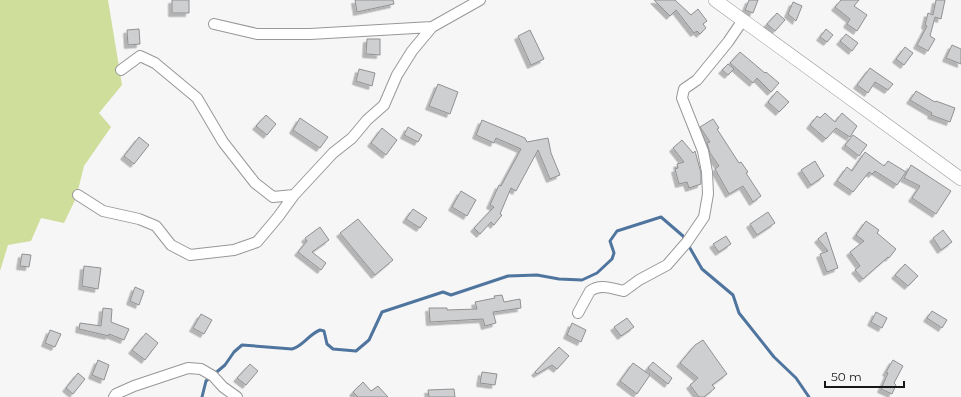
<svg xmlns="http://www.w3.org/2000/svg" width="961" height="397" viewBox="0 0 961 397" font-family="Montserrat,sans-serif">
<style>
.green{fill:#cfde9a}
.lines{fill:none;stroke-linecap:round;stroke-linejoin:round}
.stream{stroke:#4f759e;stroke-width:3}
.building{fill:#cecfd0;stroke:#919193;filter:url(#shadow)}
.minor-casing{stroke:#989899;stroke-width:12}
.tertiary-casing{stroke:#989899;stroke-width:14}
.minor{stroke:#fff;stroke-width:10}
.tertiary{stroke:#fff;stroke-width:13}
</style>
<defs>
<filter id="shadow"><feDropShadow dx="-3.5" dy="3.5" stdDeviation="0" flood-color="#0004"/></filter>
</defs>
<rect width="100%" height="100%" fill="#f6f6f7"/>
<path class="green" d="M0,0h108l14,85 -23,28 12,14 -27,39 -8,32 -12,25 -23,-5 -10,23 -23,4 -8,26z"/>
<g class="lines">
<path class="stream" d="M202,397l4,-16 19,-16 9,-13 8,-7 50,4c11,-3 16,-14 28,-19l4,1 3,13 6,5 23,2 13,-11 13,-28 61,-20 8,3 57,-19 29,-1 22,4 23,1 15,-7 15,-14 2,-6 -4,-12 7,-10 44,-14 22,19 19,33 31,26 6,18 35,44 22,21 13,19"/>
</g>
<path class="building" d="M172,0h17v13h-17z
M355,0h38l1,4 -37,8z
M654,0h21l16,15 7,-6 9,12 -4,3 3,4 -6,6 -3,-3 -3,2 -18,-23 -6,6z
M749,0h9l-5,13 -8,-3z
M841,0h18l-5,6 13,9 -10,16 -10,-7 3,-5 -15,-12z
M936,0h9l-4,19 -6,-2 -5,19 5,3 -7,12 -11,-6 10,-19 -2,-1 3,-12 5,2z
M793,2l9,4 -6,15 -8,-7z
M777,13l8,7 -10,11 -8,-7z
M139,29l1,15 -12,1 -1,-15z
M826,29l7,6 -6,7 -7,-5z
M530,30l14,29 -13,6 -13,-29z
M846,34l12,9 -6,8 -12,-10z
M367,39h13v16l-14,-1z
M952,45l9,4v15l-15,-6z
M905,47l8,6 -9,12 -8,-6z
M740,52l25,21 1,-1 13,11 -8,9 -14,-14 -4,5 -23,-20z
M728,64l6,5 -6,6 -6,-5z
M870,68l23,16 -5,6 -13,-8 -7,11 -11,-8z
M359,69l16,4 -3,13 -16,-5z
M438,84l20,8 -8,22 -21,-8z
M777,91l12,11 -10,10 -11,-10z
M916,91l19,11 1,-1 19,7 -5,14 -19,-7 1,-2 -22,-13z
M825,113l10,9 7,-9 15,13 -7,11 -14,-9 -10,11 -16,-14 7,-9 3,2z
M266,115l10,9 -9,11 -11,-9z
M300,118l28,19 -8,11 -27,-18z
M713,119l6,9 -2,1 22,34 2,-1 7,10 -2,1 15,23 -8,6 -10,-16 -14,8 -14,-25 4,-3 -9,-13 -3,-10 3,-1 -10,-15z
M482,120l43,18 2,4 21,-4 3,15 9,22 -10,4 -12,-29 -22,41 -5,-3 -11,26 2,1 -8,10 -3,-3 -11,12 -6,-6 20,-21 -4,-2 9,-20 2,1 20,-37 -25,-11 -2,5 -18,-8z
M408,127l14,8 -4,7 -14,-7z
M382,128l15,12 -11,15 -15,-12z
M853,135l14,10 -8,11 -14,-11z
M139,137l10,8 -15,19 -10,-8z
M682,140l11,13 2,-2 6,22v11l-12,4 -2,-6 -8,2 -4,-15 3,-1 -1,-4 7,-2 -11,-14z
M865,152l19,14 4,-5 18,11 -9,13 -22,-14 -3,3 -3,-2 -16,20 -16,-11 10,-14 5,4z
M815,161l9,15 -13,9 -10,-15z
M911,165l40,26 -15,23 -24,-16 8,-12 -16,-8z
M461,191l15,9 -9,16 -15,-9z
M413,209l14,9 -7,10 -14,-9z
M768,212l7,11 -18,12 -7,-11z
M358,219l35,41 -18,15 -35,-42z
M866,221l13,9 -2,3 19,16 -7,9 -1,-1 -25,22 -8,-9 5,-4 -10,-14 14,-11 -8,-6z
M320,227l9,13 -17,12 14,11 -5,7 -23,-18 9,-11 -2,-3z
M943,230l9,12 -11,8 -8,-12z
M826,232l12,36 -11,4 -7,-18 8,-3 -10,-12z
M726,236l5,8 -12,8 -6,-8z
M22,254l9,1 -2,12 -9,-1z
M905,264l13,12 -10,10 -13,-11z
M84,266l17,2 -3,21 -16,-3z
M135,287l9,4 -5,14 -9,-4z
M502,295l2,7 16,-3 1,9 -28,4 3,11 -11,3 -2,-7 -53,3 -1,-14h18v2l30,-1 -2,-7 20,-4 -1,-2z
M103,308l9,1 -1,13 18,7 -5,11 -15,-6v2l-30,-7 1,-6 21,3z
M932,311l15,9 -5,8 -15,-10z
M876,312l11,6 -5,10 -11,-6z
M201,314l11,6 -8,14 -11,-6z
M627,318l7,9 -13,9 -7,-9z
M572,323l14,7 -5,12 -14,-7z
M50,330l11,4 -6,13 -10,-4z
M146,333l12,10 -13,17 -13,-10z
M703,340l24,34 -15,11 3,3 -11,9h-5l-9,-12 8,-7 -18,-15 15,-18z
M559,347l10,9 -12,13 -5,-4 -15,9 -2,-2z
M98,360l11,5 -5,15 -12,-5z
M893,360l10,6 -9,17 2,2 -4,9 -11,-5 7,-16 -2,-1z
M653,362l19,16 -4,6 -20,-16z
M633,363l17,12 -13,19 -17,-13z
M250,364l8,7 -12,14 -9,-7z
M482,372l15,2 -2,11 -15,-2z
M78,373l7,6 -12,15 -7,-6z
M363,382l8,9 7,-5 10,11h-30l-5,-5z
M454,389l1,8h-26l-1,-7z"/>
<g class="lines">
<defs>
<path id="minor" d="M214,24l43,10h53l122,-7
M121,70l19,-14 15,7 42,35 26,44 32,41 18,14 21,-2
M78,195l25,16 36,8 17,7 15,19 19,10 44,-5 23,-8 21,-25 16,-22 39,-42 19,-15 15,-18 17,-15 13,-30 15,-24 20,-24 48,-27
M578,313l12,-22c11,-8 23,-2 34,0l15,-11 28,-15 20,-23 17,-25 4,-23 -1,-22 -4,-21 -21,-53 2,-9 13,-9 31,-38 15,-22
M114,397l2,-3 18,-8 54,-18 13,1 12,7 10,11 14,10"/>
<path id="tertiary" d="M715,0l246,179"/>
</defs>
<use href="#minor" class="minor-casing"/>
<use href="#tertiary" class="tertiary-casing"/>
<use href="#minor" class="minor"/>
<use href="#tertiary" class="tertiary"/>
</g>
<path d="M825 381v6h79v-6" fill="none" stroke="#171717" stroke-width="2"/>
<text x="831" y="381" font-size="12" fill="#171717" stroke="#f6f6f7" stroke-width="3" paint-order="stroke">50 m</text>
</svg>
